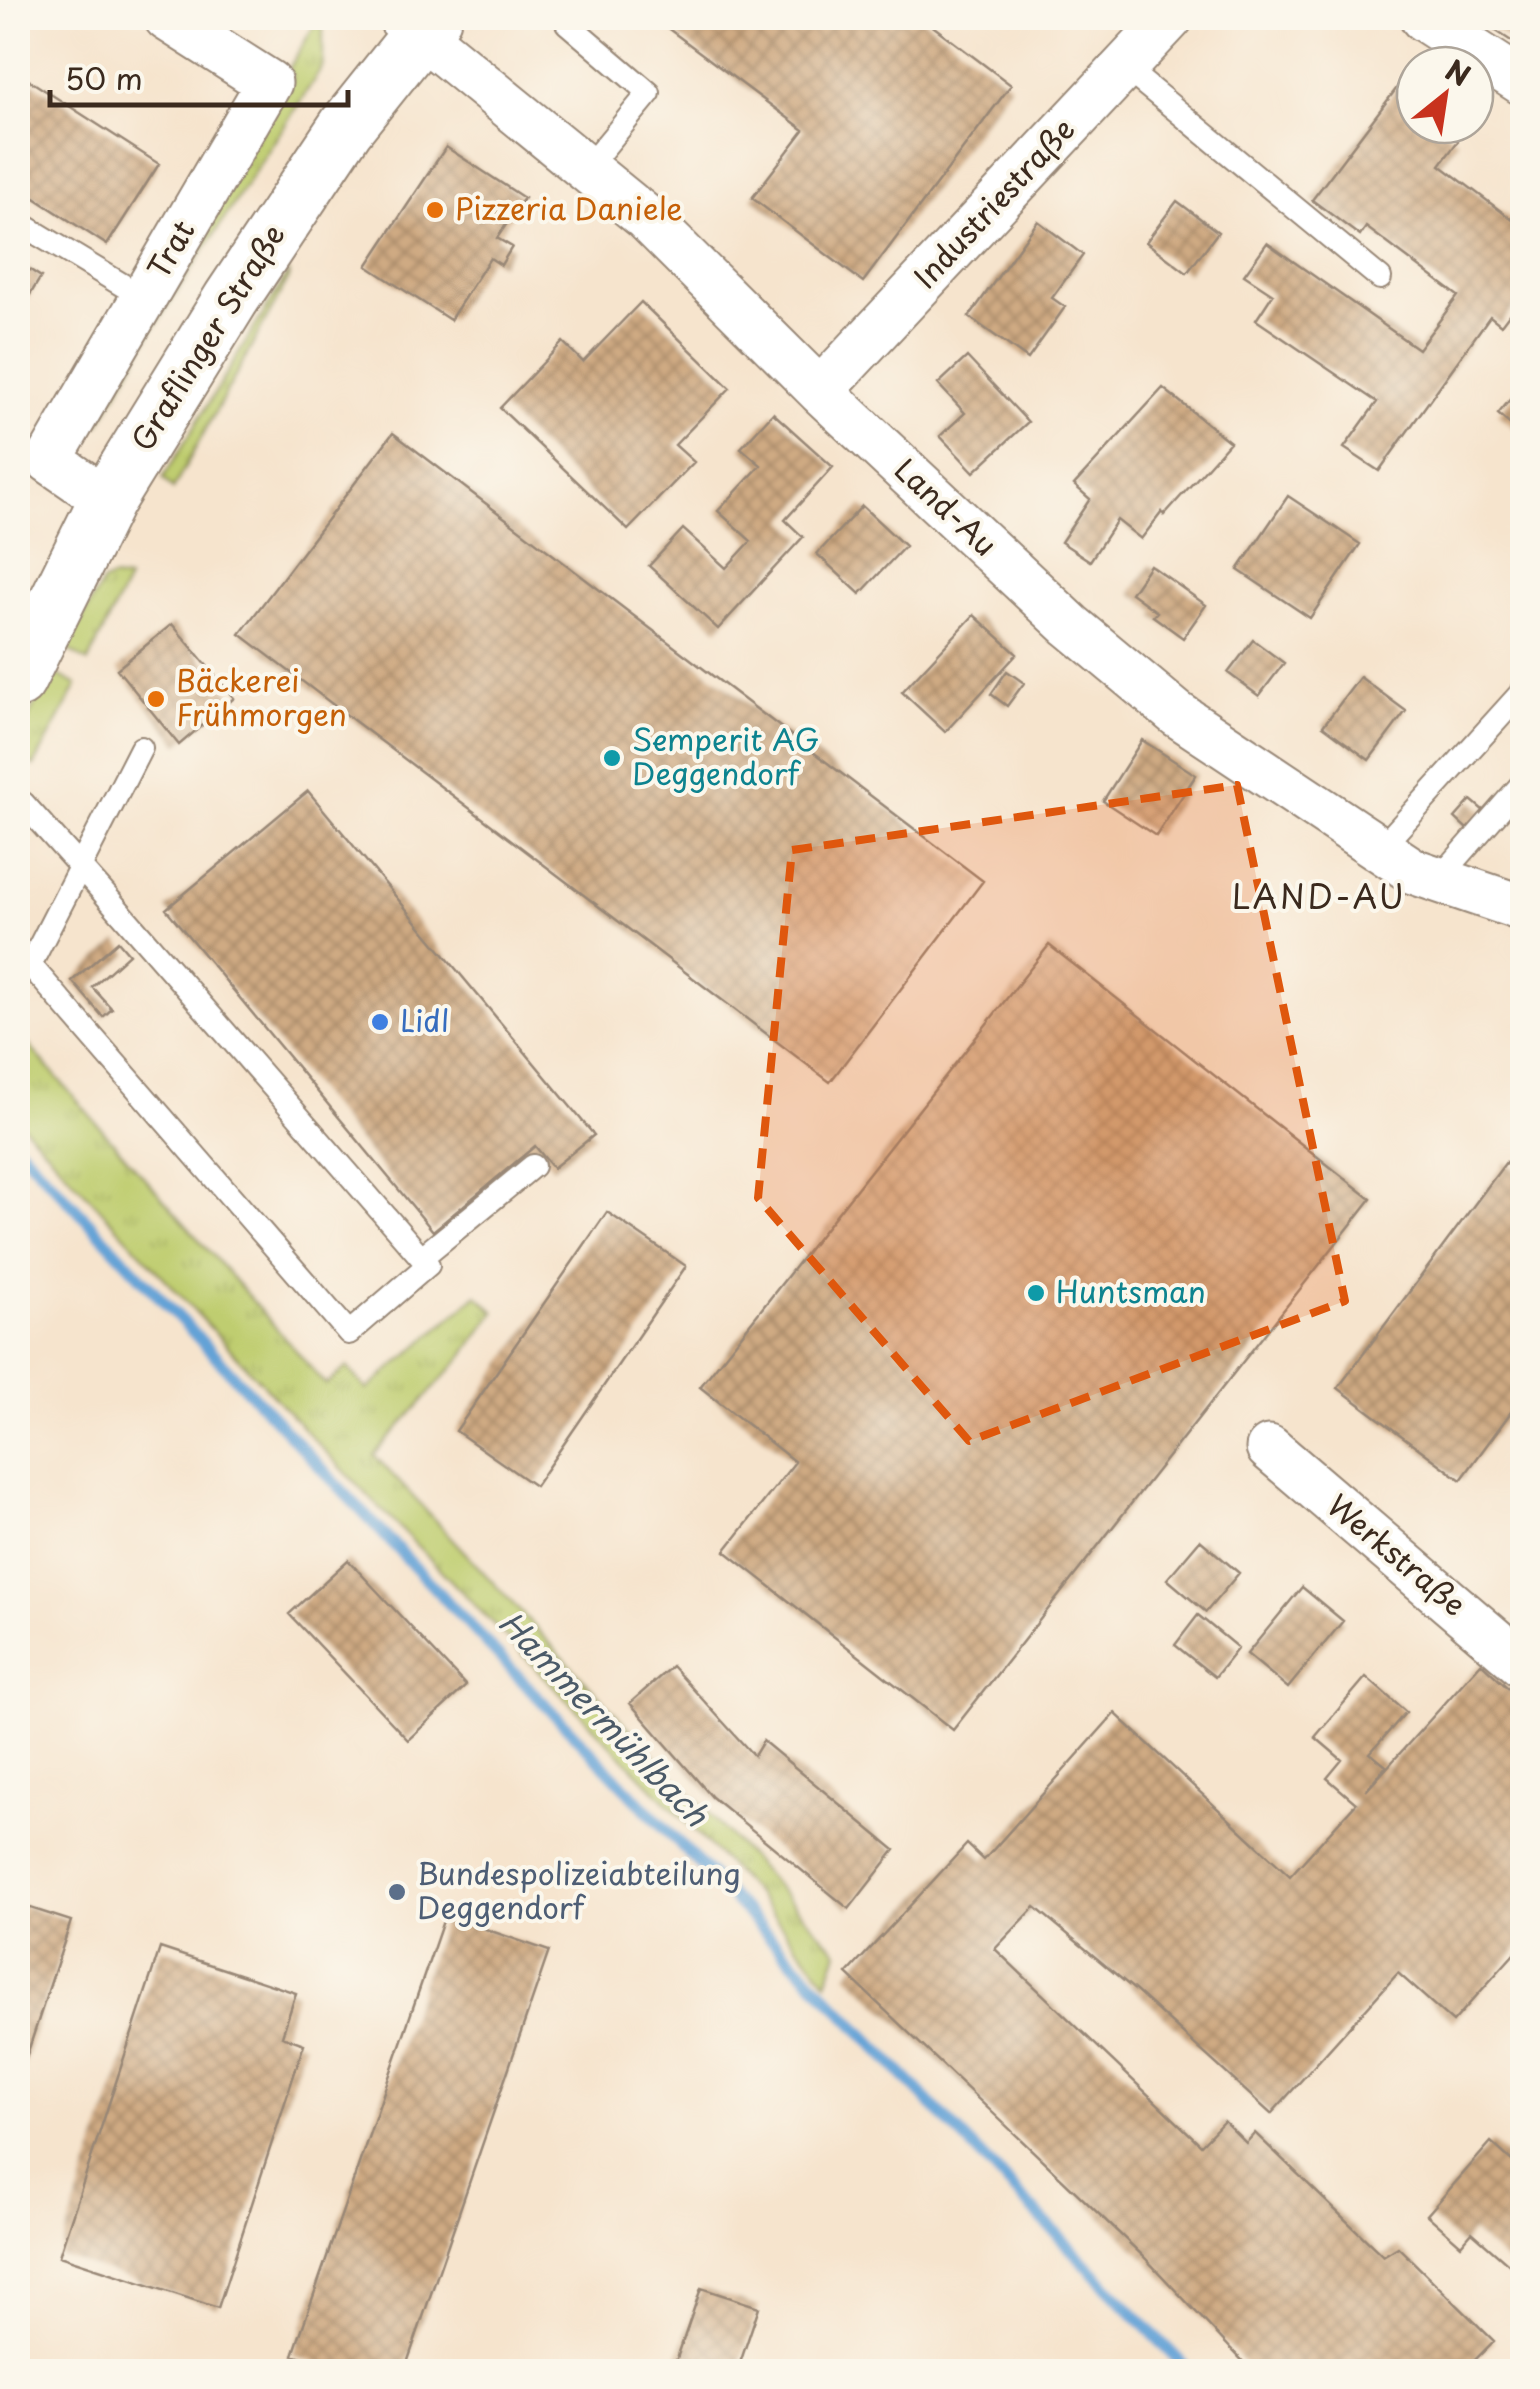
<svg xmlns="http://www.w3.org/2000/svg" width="1540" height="2389" viewBox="0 0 1540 2389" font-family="'Playpen Sans',sans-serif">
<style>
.grass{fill:url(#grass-tufts);stroke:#7d7c46;stroke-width:2.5}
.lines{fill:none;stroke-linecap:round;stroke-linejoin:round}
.stream{stroke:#64a2d6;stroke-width:12}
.building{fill:url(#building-cross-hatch)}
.service-casing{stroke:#988776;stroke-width:26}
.minor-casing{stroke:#988776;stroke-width:49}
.tertiary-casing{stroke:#988776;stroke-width:59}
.service{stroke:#fff;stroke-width:22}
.minor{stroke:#fff;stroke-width:45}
.tertiary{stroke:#fff;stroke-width:55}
.marked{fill:#df570d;fill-opacity:0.2;stroke:#df570d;stroke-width:8;stroke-dasharray:20 12;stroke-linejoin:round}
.food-dot{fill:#e8710a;stroke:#fbf7ec;stroke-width:4}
.culture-dot{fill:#0f9aa8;stroke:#fbf7ec;stroke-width:4}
.shop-dot{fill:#3f7fe0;stroke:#fbf7ec;stroke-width:4}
.service-dot{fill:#5c6f8a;stroke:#fbf7ec;stroke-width:4}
.labels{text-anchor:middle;stroke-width:8;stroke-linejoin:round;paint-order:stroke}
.street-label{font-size:30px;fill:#3b2a1e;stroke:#fbf7ec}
.food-label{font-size:30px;fill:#c56008;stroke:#fbf7ec;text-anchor:start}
.culture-label{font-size:30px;fill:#0d838f;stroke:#fbf7ec;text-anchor:start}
.shop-label{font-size:30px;fill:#366cbe;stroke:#fbf7ec;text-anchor:start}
.service-label{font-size:30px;fill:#4e5e75;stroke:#fbf7ec;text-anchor:start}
.neighbourhood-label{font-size:32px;letter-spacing:2.5px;fill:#3b2a1e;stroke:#fbf7ec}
.water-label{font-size:32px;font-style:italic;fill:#4b5a68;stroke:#fbf7ec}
</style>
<defs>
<pattern id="grass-tufts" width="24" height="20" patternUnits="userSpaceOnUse" patternTransform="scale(2.5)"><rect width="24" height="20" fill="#bfcd6f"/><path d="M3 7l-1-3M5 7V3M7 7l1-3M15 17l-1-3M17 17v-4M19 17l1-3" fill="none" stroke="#a5b060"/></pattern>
<pattern id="building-cross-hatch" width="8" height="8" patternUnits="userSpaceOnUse" patternTransform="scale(2.5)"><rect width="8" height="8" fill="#cfaa83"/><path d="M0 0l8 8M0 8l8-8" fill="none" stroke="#a98b6b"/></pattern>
</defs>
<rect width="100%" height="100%" fill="#fbf7ec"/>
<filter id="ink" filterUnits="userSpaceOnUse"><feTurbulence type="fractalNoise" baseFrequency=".01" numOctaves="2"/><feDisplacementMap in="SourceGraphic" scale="20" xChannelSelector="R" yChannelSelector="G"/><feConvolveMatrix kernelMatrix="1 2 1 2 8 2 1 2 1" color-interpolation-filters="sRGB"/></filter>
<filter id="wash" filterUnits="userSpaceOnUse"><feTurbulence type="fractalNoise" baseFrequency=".0048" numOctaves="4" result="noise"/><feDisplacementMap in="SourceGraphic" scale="40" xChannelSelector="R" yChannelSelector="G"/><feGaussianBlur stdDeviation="2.25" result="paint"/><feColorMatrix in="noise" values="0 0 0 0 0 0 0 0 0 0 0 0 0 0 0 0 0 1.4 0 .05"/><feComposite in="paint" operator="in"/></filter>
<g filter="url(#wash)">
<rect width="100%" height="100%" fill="#f6e4cd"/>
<path class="grass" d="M323,25v41l-168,260 -56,99 -3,-6 160,-282 37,-60 -5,-7 26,-44z
M288,273l1,5 -116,211 -10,-11z
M112,578l16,2 -40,82 -22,-14 36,-65z
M53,672l24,13 -43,81c-32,-19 7,-71 19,-94z
M18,1033l308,352 21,-18 20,23 110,-95 18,17 -32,44 -89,99 464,497 -11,30 -70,-87 -437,-449 -302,-326z"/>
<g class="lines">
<path class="stream" d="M18,1147l491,520 681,705"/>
</g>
<g id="blocks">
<path class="building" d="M654,18h268l89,67 -148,197 -111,-84 52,-68z
M1500,18h22v30l-29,-19z
M1409,72l6,4v49h22l21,16 -18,24 82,62v70l-21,28 -11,-9 -111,155 -35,-23 33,-46 -121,-82 17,-26 -29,-19 23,-32 151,106 40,-53 -92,-69 -6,9 -48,-36z
M18,73l141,91 -52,81 -89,-58z
M446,147l78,51 -27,40 15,9 -11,18 -11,-7 -40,62 -83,-54z
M1177,201l41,31 -31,41 -41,-31z
M1038,221l45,34 -31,43 13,9 -37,52 -59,-42z
M18,262l23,15 -23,37z
M641,302l89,86 -55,57 19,17 -66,68 -128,-122 63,-66 20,20z
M967,357l61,65 -54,50 -34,-36 25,-23 -27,-29z
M1522,385v50l-24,-21z
M1163,388l67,54 -66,73 -2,-3 -21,27 -24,-19 -27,41 -29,-19 29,-43 -16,-14z
M773,413l60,54 -48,53 18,17 -85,92 -69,-63 34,-37 43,39 25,-27 -33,-30 43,-46 -20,-17z
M393,433l590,448 -153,201 -590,-448z
M1288,496l72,48 -50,74 -72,-48z
M862,506l43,40 -45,48 -43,-40z
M1150,565l56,40 -23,33 -30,-22 4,-4 -26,-19z
M974,615l43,39 -72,78 -43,-40z
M172,624l62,74 -55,47 -62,-76z
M1253,640l31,23 -25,33 -31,-23z
M1007,671l17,12 -17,23 -16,-12z
M1360,677l46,34 -37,49 -46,-34z
M1142,740l54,35 -40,61 -53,-35z
M308,791l286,344 -41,33 -18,-22 -102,85 -267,-322z
M1471,800l13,11 -16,19 -13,-12z
M118,941l11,13 -37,33 20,22 -9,8 -31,-36z
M1049,945l322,254 -418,531 -228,-179 70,-89 -95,-75z
M1506,1162l16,12v223l-61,83 -123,-92z
M607,1212l79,54 -151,220 -79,-55z
M1200,1540l39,33 -33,39 -39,-33z
M348,1560l118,126 -58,54 -119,-126z
M1302,1587l41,34 -55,67 -41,-34z
M1198,1615l40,33 -23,29 -40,-32z
M1481,1663l41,38v244l-69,77 -55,-49 -127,141 -135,-123 -101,-84 -40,42 206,196 23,-24 22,22 9,-10 128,123 15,-9 96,94 -31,31h-210l-110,-116 -296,-282 120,-130 17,16 131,-147 175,163 66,-73 -29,-25 15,-18 -27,-23 51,-60 40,35 -36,41 16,13 -20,25z
M672,1666l82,90 9,-15 132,109 -46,59 -137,-112 -82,-94z
M18,1904l53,17 -53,161z
M445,1915l104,36 -145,421h-63l-48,-17z
M160,1948l136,45 -14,43 22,8 -86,264 -159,-52z
M1491,2142l31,28v106l-50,-44 -11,13 -34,-30z
M701,2288l58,19 -22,65 -64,-2z"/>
</g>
</g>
<g filter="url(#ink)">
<use href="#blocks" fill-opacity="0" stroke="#988776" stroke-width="2.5"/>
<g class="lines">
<defs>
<path id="service" d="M571,18l-4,5 82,70 -62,75
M1124,67l256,211
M18,222l126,76
M18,801l5,2 78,87 327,375 -79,68 -319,-368 111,-217
M1380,849l142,-157
M1438,880l84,-96
M422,1257l111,-91"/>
<path id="minor" d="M401,18l244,199 175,174 250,234 107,89 236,157 109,37
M1423,18l99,64
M820,391l350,-373
M107,500l-58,-40 220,-377 -102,-65
M1269,1448l253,216"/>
<path id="tertiary" d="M18,680l89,-180 124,-201 115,-172 87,-109"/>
</defs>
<use href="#service" class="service-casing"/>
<use href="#minor" class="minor-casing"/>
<use href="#tertiary" class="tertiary-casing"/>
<use href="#service" class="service"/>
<use href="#minor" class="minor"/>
<use href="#tertiary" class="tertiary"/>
</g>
</g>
<path class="marked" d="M1237,785l108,516 -376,140 -211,-243 34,-348z"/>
<g class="food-dot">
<circle cx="435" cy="210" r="10"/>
<circle cx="156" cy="699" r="10"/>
</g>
<g class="culture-dot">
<circle cx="612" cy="758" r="10"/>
<circle cx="1036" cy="1293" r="10"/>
</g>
<circle class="shop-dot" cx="380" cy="1022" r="10"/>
<circle class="service-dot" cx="397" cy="1892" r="10"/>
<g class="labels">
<g class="street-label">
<text transform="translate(995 204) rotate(-47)" y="10">Industriestraße</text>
<text transform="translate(172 250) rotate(-60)" y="10">Trat</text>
<text transform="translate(209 338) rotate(-58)" y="10">Graflinger Straße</text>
<text transform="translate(945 508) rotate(43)" y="10">Land-Au</text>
<text transform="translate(1396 1556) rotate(40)" y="10">Werkstraße</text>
</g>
<g class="food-label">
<text x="455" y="220">Pizzeria Daniele</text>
<text x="176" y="692">Bäckerei<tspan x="176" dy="34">Frühmorgen</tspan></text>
</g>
<g class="culture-label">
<text x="632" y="751">Semperit AG<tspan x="632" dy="34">Deggendorf</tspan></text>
<text x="1056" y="1303">Huntsman</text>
</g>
<g class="shop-label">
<text x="400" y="1032">Lidl</text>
</g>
<g class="service-label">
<text x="417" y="1885">Bundespolizeiabteilung<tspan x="417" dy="34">Deggendorf</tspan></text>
</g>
<g class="neighbourhood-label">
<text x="1319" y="909">LAND-AU</text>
</g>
<g class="water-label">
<text transform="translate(603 1719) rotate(46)" y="11">Hammermühlbach</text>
</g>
</g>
<rect width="1540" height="2389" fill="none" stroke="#fbf7ec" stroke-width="60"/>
<g transform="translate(1445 95) rotate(30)"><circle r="48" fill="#fbf7ec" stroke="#aea59a" stroke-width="2.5"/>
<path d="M0-8L18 38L0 25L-18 38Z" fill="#c8321e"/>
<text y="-15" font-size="28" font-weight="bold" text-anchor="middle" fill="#3b2a1e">N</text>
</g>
<path d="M50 90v15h298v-15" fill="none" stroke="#3b2a1e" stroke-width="5"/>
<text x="65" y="90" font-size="30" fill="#3b2a1e" stroke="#fbf7ec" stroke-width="8" paint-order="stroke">50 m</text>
</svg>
